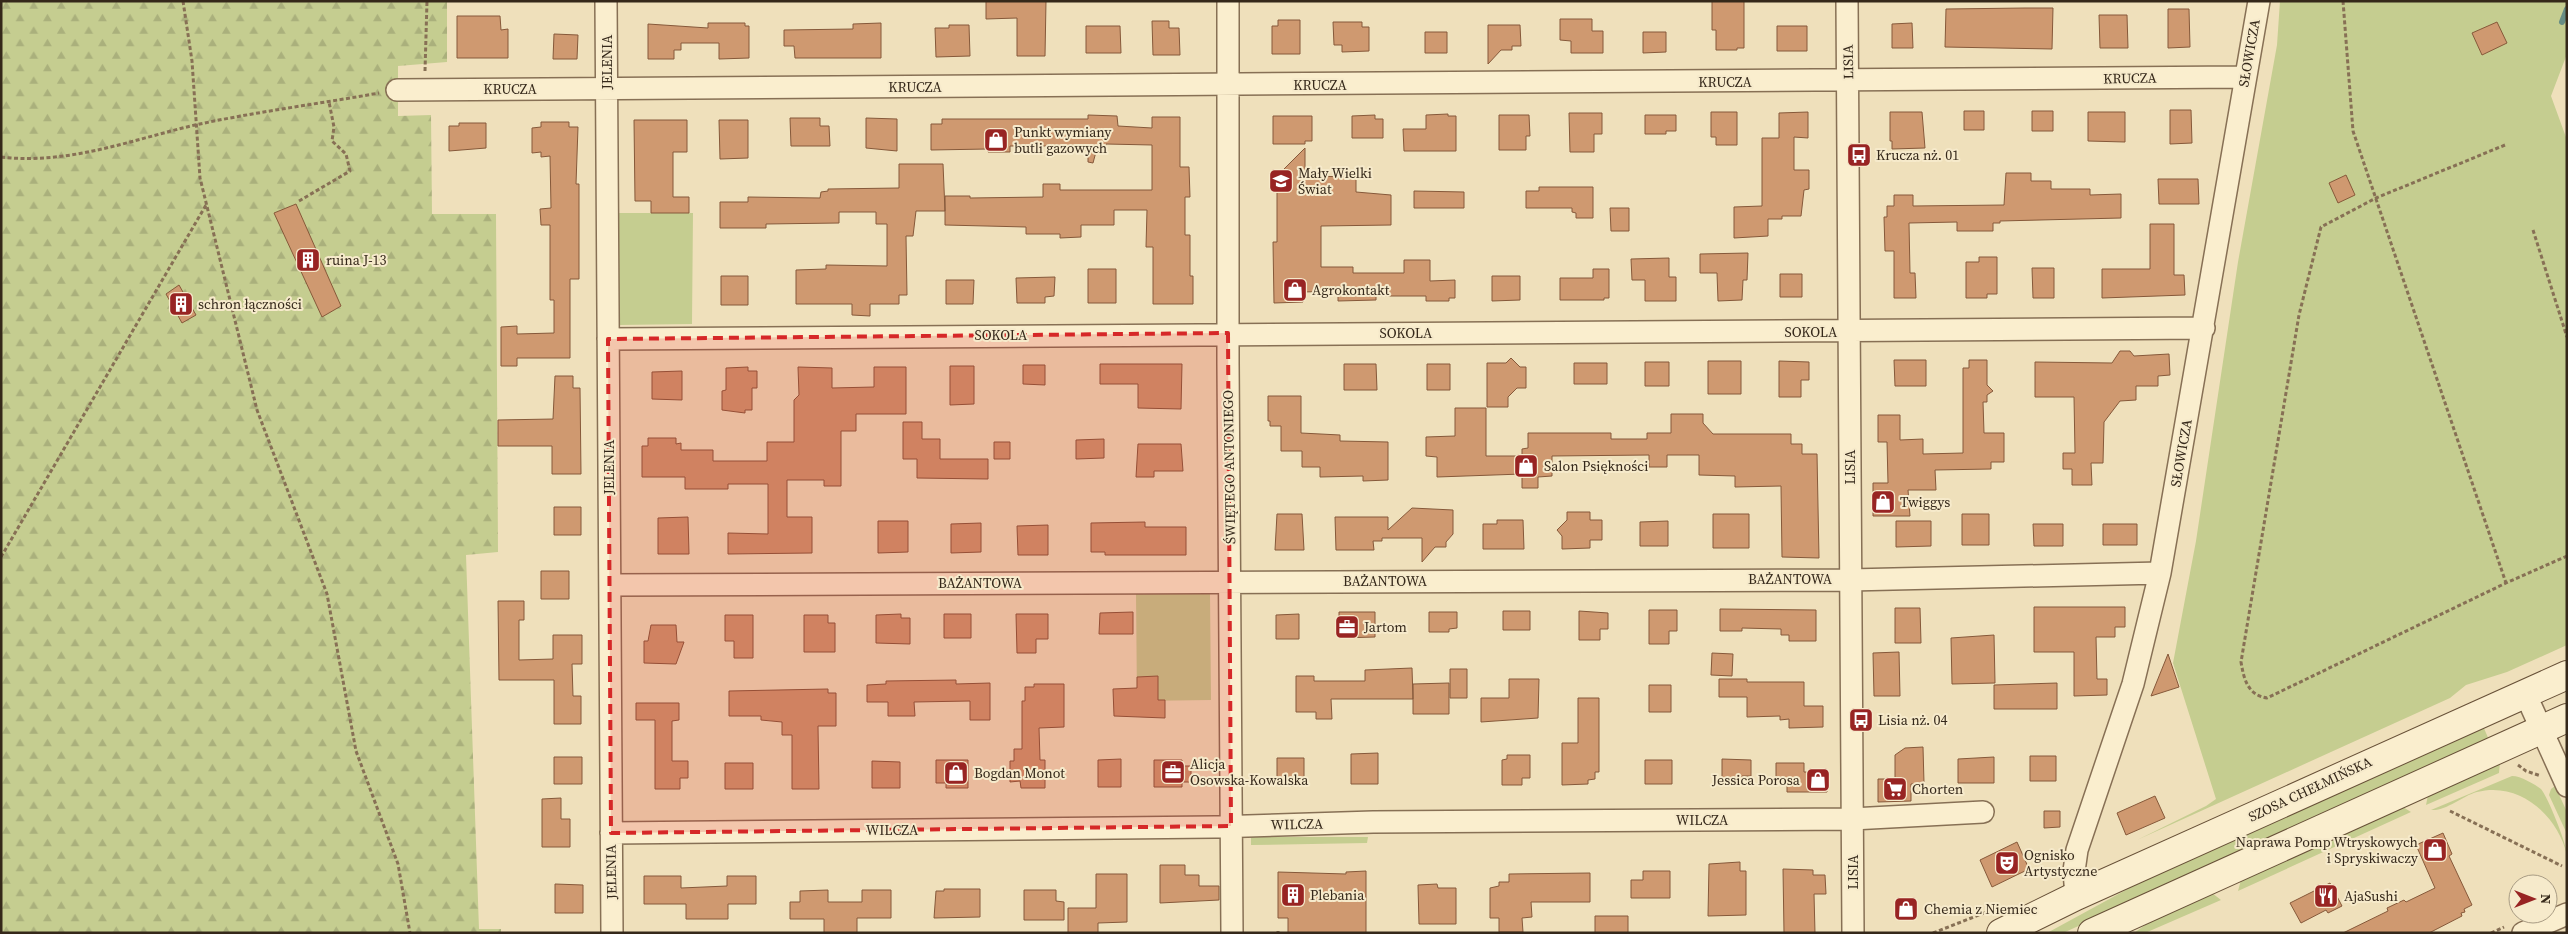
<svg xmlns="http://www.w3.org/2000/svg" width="2568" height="934" viewBox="0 0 2568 934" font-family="'Source Serif 4',serif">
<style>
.green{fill:#c5cd90}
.forest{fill:url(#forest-firs)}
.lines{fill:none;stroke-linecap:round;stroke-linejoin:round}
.stream{stroke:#678d84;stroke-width:6}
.building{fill:#cf9970;stroke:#86593a}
.minor-casing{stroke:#877055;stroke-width:24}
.secondary-casing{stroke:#685138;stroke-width:30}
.path{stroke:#877055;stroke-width:3;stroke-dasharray:4 2.5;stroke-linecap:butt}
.minor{stroke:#faeece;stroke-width:21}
.secondary{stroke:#faeece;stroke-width:28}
.marked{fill:#d62828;fill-opacity:0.2;stroke:#d62828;stroke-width:4;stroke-dasharray:10 6;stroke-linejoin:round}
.labels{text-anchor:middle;stroke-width:4;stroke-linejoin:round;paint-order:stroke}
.street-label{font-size:14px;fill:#35281a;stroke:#f6eacb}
.poi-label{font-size:14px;fill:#35281a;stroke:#f6eacb;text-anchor:start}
</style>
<defs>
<pattern id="forest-firs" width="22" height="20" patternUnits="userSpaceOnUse" patternTransform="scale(1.25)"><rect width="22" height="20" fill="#c5cd90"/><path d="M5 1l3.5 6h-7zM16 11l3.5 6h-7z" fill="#aab07c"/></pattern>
</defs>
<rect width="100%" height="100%" fill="#efe0bb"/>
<path class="green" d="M2280,1h287v53l-16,42 16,44v505l-60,27 -41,13 -16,13 -313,142 69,-34 10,-7 -43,-136 23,-122 42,-279 39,-217z
M619,213h74l-1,111 -73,1z
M1136,594h74l1,106 -74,1z
M2483,726l6,14 -426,193h-16l110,-60z
M2500,762l-1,11 -73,32 2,-10z
M2512,776c9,0 22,8 29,13 7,8 26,56 26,66 -9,-39 -47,-74 -90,-63 -15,4 -30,19 -46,18z
M2555,786l12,26v22l-18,-39 2,-6z
M2403,807l8,5 -173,79 3,-11z
M1251,837h117l-1,6 -116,2z
M2212,893l9,7 -76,33h-11l21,-15z"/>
<path class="forest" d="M1,1h446v61l-49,4v50l33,-1 1,99h64l2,338 -32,3 13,374h22v4h-500z"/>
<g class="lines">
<path class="stream" d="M2562,22l5,-13"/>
</g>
<path class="building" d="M986,1h60l-1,55h-28v-38l-31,1z
M1712,1h32v47h-7v2h-21v-20h-4z
M2025,8h28l-1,41 -107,-2 1,-38z
M2168,9h21l1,38 -22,1z
M2099,15h28l1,33h-28z
M457,16h43l1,14 7,-1v29h-51z
M1560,19h32v12h11v22h-32v-12l-11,-1z
M1278,20h22v34h-28v-28h6z
M1152,21h17v7h10l1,27h-27z
M1333,22h29v5h7v24l-27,1v-7h-8z
M2497,22l10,21 -25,12 -10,-22z
M708,23h37v3h4v32l-30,1v-16h-38v7h-7v9h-26v-35l60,4z
M881,23v35h-86l-1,-12h-10v-16l69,-1v-5z
M1912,23l1,25h-21v-24z
M949,25h20l1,31 -34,1 -1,-29h14z
M1488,25h32l1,21h-9v4h-11l-13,14z
M1086,26h34l1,27h-35z
M1777,26h30v25h-30z
M1425,32h22v21h-22z
M1643,32h23v20l-23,1z
M554,34l24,1 -1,24h-24z
M2170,110h21l1,33 -22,1z
M1964,111h20v19h-20z
M2032,111h21v20h-21z
M1711,112h26v33h-21v-8h-5z
M1808,112v26l-14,-1v33h15v19l-5,1 -3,26h-19v3h-14v17l-34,2v-31l28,-1v-68h17v-25z
M1890,112h32l3,36 -33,1v-8h-2z
M2088,112h37v30l-37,-1z
M1569,113h33v21h-8v18h-24z
M1448,114v2h8v35h-52l-1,-22h23v-14z
M1088,115l29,1 1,10 34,2v-11h28v50h9l1,30h-5v38h5v41h3v28h-40v-57h-7l1,-37h-33v15h-33v12l-21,1v-4h-34v-7l-81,-2v-29h25v2l73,-1v-13h17v6h92v-45l-46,-1v4h-9l-4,15 -5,-1v-12h-19v-4h-59v6h-22v-3l-57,1v-26h11v-5h146z
M1375,115v4h8v19h-31v-22z
M1499,115h30l1,21h-4v14h-27z
M1645,115h31v16h-10v3h-21z
M1273,116h39v25h-7v3h-32z
M790,118h30v8h9l1,20h-39z
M866,118l31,1v32l-31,-3z
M634,120h53v32h-14v45h16v16h-38v-12h-16z
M719,120h29v38l-28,1z
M541,122h28v5h9l-2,57h3v95h-9v79h-53v8h-16v-39l16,-1v8l37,-1v-33h-4v-75h-9l-1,-16 11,-1 -1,-52 -9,1v-5l-9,1v-25l9,-1z
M459,123h27v25l-37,3v-25h10z
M1305,148v28l51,1v15l35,3v30l-70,1v41h32v6h51v-13h26v21l25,-1v18h-6v3h-23v-5h-50v4l-38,1v-10l-35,1v10l-29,1 -1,-61h4v-56l-5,-5z
M899,164h44l2,47h-29l-3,25h-7l1,59h-8v9h-29v12l-18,-1v-11h-56v-34l30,-1v-4l61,1v-42h-11v-12h-37v11l-73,1v4h-46v-26h28v-5l72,1 1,-6 7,-1v-2l71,-1z
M2006,173h25v8h20v8h39v6l31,-1v24l-121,3v2h-7v8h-36v-9l-48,1 1,50h5l1,25h-22v-47h-9l-1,-34h3v-11h7v-11h19v11l91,-1z
M2346,175l9,20 -17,8 -9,-20z
M2158,179h40l1,25h-40z
M1539,187h54v31h-17v-5l-4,-1v-4h-46v-17h13z
M1414,191l50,1v16h-50z
M296,204l45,102 -19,11 -48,-104z
M1610,208h19v23h-18z
M2150,224h24v51h10l1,20 -83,3v-29h48z
M1748,253l-1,27h-4l-1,20 -24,1 -1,-28h-17v-19z
M1979,257h18v37h-10v4h-21v-36h13z
M1669,258v19h7v24h-31v-21h-13l-1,-21z
M2032,268h22v30h-21z
M1088,269h28v34h-28z
M1593,269h16v29h-5v2h-44v-22h33z
M1780,274h22v23h-22z
M721,276h27v29h-27z
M1492,276h28v24l-28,1z
M1055,277l-1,19 -9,1v6h-28l-1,-25z
M946,280h28l-1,24h-27z
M179,285l17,30 -14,8 -16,-29z
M2120,351h10l4,5 35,-2 1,21 -12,1v10h-22v14l-16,1 -16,21 -1,41h-12l1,22h-20v-16h-9v-16h12l-1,-56h-39v-35l77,1z
M1511,358l9,9h6v21h-9l-9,9v10h-21v-44h19z
M1894,360h32v26h-31z
M1969,360h18v25l6,6 -6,4v7h-4l1,31h20v29h-13v7l-56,1 1,20h-28l2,26h-37v-33h15l-1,-41h-9v-27h22v25l23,-1v15l40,-1v-85h6z
M1708,361h33v33h-33z
M1779,361l30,1v18h-8v17h-22z
M1645,362h24v24h-24z
M1574,363h33v21h-33z
M1100,364h82l-1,45 -43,-1v-24h-38z
M1344,364h32l1,26h-33z
M1427,364h23v26h-23z
M1023,365h22v20l-22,-1z
M950,366h24v38l-24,1z
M748,367v4h9v17h-5v22h-7v3l-23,-3v-19l4,-1v-22z
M798,367l34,1v20l42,-1v-20h32v47h-50v17h-15v55h-17v-6h-37v37h25v36l-84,1v-21l40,1v-50h-40v5h-43v-12h-43v-31h6v-8h28v6l5,-1v7h32v11h54v-19h27v-42l5,-5z
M682,371v29l-30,-1v-27z
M555,376h18v12h7l1,86h-29v-28h-54v-26l55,-1z
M1268,396h33v37l39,2v6l48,1v38l-25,1v-5l-43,1v-10h-18v-16h-21v-25h-11v-5h-2z
M1455,408h31v48h36v-7l6,-1v-15h83v6h36v-6h24v-19h32v9l10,11h78v10h11v10h15l2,104 -37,-1 -1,-71 -46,1v-11l-36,-1v-20h-32v12h-18v-12l-97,1v20l-14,1v11h-16v-14l-85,3v-20l-11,-1v-19l29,-1z
M903,422h19v17h18v20h48v20l-71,-1v-19h-14z
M1104,439v19l-28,1v-19z
M994,442h16v17h-16z
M1138,444h43l2,27h-29v6h-18z
M554,507h27v28h-27z
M1412,508l41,2v24l-7,8v5h-11l-13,15v-24h-40v3h-9l1,9h-38l-1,-33h53v13z
M1567,512h23v8h12v20h-12v8l-28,1v-13l-5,-6 10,-10z
M1277,514h25l2,36h-29z
M1713,514h36v34h-36z
M1962,514h27v31h-27z
M688,517l1,37h-31v-36z
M1497,520h26l1,29h-41v-25h14z
M878,521h30v31l-30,1z
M1668,521v25h-28v-24z
M1896,521h35v25l-35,1z
M1145,522v5h41v28h-81v-3h-14v-29z
M981,523v29l-30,1v-29z
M2033,524h30v22h-29z
M2103,524h34v21h-34z
M1048,525v30h-30l-1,-29z
M541,571h28v28h-28z
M498,601h26v19h-5v40l34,-1v-24h29v29h-10l1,32h8v28h-27v-44h-55z
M2034,607h91v20h-10v10h-19l1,42h10v16l-33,1v-44h-40z
M1895,608h25l1,35h-26z
M1720,609l96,1v31h-27v-6h-8v-6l-39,-1v3h-22z
M1649,610h28v21h-8v13h-20z
M1503,611h27v19h-27z
M1579,611l29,2v16h-8v11h-21z
M1133,612v22h-34l1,-21z
M1339,612h36v25l-36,1z
M1429,612h28v16l-8,1v3h-20z
M901,614v4h9v26l-34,-1v-28z
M944,614h27v24h-27z
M1016,614h32v25h-12v14h-19z
M1299,614v25h-23v-24z
M725,615h28v43h-19v-17h-9z
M804,615h24v8h7v29h-31z
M651,625h25l1,17h7l-8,22 -32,-1v-22h4z
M1994,635l1,48 -43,1 -1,-46z
M1899,652l1,44h-26l-1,-43z
M1712,653l21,1 -1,22 -21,-1z
M2168,654l11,33 -28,9z
M1412,668l1,31h-82l1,20h-16v-7h-20v-36h18v5h51v-11z
M1450,669h17v29h-17z
M1158,676v24h7v18l-51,-2 -1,-27 24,-1v-11z
M1509,679h30l-1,39 -57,4v-24h28z
M1719,679h28v3h57v24h19v21l-34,1v-9l-9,1v-4l-33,1v-20h-28z
M956,680v4l34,-1v37h-20v-19l-56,1 1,14h-27v-14h-21v-17l19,-1v-3z
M1449,683v31h-36v-30z
M2057,683v26h-63v-24z
M1034,684h30v43l-25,1 1,32h5v28h-24l-1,-7 -10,1v-21h4v-12h8v-48h3v-14h9z
M1649,685h22v27h-22z
M828,689v4h8v33h-18l1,63h-27v-54h-10v-13l-21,-2v-4h-32v-25z
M1578,698h21v74h-4v7l-7,1v4l-26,1v-42h16z
M636,703h43v17l-7,1v40h16v17h-8v11h-25v-69h-19z
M1923,747l1,36 -13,1v17l-33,1v-23h17v-24l10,-7z
M1378,753v31h-27v-30z
M1507,755h23v23h-8v7h-20v-25l5,-1z
M2030,756h26v25h-26z
M554,757h28v27h-28z
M1994,757v26h-36v-24z
M1277,758h27v28h-27z
M1121,759v28h-23v-27z
M1722,759l29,1v16h-9v7h-20z
M936,760h32v28h-22v-5h-10z
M1154,760h28v6h9v16h-9v5h-28z
M1645,760h27v24h-27z
M872,761l28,1v26h-28z
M725,763h28v26h-28z
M1776,763h28v9h22l1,20h-40v-9h-11z
M2155,796l10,22 -39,17 -9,-22z
M561,798v21h9v28h-28v-48z
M2044,811h16v16l-16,1z
M2443,833l9,21 -3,2 23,49 -8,4 1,3 -4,1 1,3 -33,17h-86l45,-22 -1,-3 17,-8 2,2 29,-14 -19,-43z
M2017,842l12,27 -37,18 -12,-27z
M1740,862v9h6v44l-38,1 1,-52z
M1160,865h25v10h14v11h20v14l-59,3z
M1783,869l30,1v5h12l1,19h-12l1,39h-31z
M1366,871v62h-78v-15h-10v-46l68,2v-2z
M1643,871h27v27h-39v-18h12z
M1590,873v29h-59l1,15 -10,1 1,14h-24v-14h-9v-30l9,-2v-4h10v-8z
M1096,874h31v48l-29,1v10h-30v-25h28z
M644,876h37v12l46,-2v-10h29v28h-28v15h-42v-15h-42z
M2330,883l12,23 -14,7 -2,-3 -25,13 -11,-20z
M555,884l28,1v28h-28z
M1437,884l1,4h18v36h-37l-1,-39z
M944,889h36v28l-46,1 2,-27h8z
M828,890v12h34v-12h29v28h-34v15h-33v-14h-34v-17h10v-11z
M1024,890h32v11l8,1v18h-40z
M1595,916h33v17h-33z"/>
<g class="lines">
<defs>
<path id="minor" d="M606,1l6,932
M1228,1v362l4,570
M1847,1l6,932
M397,90l1847,-13
M608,339l1596,-11
M610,585l1240,-5 310,-7
M2525,693l42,93
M611,833l604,-6 158,-5 479,-3 131,-7
M2076,896l-2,-25 3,-21 56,-166 27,-111 99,-572
M2523,933l44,-19"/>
<path id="secondary" d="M2001,933l75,-37 491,-221
M2092,933l475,-215"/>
</defs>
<use href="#minor" class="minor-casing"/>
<use href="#secondary" class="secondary-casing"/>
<path class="path" d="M183,1l9,60 8,117 57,232 70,184 29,157 42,113 12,69
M2343,1l10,130 153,452
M425,71l2,-70
M2505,145l-129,53 -55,29 -22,88 -58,347c3,18 7,33 26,36l239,-115 61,-27
M1,157c67,8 130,-17 194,-32 60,-13 123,-21 184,-32
M299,201l51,-30 -4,-17 -14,-13 2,-14 -5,-25
M2533,230l34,107
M1,557l205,-352
M2518,765l8,6 15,5
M2450,811l112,55
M1278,931v2
M1933,933l56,-22
M2491,933l13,-6"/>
<use href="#minor" class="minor"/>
<use href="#secondary" class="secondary"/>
</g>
<path class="marked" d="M1228,333l3,493 -620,7 -3,-494z"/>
<defs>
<symbol id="shop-square" viewBox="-11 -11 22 22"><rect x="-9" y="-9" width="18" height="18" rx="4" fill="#982423" stroke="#f6eacb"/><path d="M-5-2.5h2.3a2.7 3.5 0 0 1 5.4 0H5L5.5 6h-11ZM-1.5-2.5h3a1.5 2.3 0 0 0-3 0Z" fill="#fff"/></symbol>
<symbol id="bus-square" viewBox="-11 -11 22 22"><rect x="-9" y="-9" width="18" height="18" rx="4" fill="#982423" stroke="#f6eacb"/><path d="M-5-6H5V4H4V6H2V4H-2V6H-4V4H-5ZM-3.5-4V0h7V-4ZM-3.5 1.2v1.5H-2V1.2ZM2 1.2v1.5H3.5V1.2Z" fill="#fff"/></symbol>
<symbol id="school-square" viewBox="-11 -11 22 22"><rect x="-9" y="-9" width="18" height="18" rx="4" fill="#982423" stroke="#f6eacb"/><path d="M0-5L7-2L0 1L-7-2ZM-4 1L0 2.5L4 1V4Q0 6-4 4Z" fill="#fff"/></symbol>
<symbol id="building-square" viewBox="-11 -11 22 22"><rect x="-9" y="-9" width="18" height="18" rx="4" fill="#982423" stroke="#f6eacb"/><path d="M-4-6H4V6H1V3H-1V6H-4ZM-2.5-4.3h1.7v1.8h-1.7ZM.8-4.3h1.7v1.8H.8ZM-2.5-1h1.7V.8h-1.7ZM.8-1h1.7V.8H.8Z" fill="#fff"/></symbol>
<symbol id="office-square" viewBox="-11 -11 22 22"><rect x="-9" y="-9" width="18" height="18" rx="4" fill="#982423" stroke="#f6eacb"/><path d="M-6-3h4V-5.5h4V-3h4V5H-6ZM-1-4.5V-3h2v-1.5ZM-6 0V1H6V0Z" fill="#fff"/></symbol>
<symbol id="supermarket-square" viewBox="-11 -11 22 22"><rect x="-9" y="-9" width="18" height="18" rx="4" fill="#982423" stroke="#f6eacb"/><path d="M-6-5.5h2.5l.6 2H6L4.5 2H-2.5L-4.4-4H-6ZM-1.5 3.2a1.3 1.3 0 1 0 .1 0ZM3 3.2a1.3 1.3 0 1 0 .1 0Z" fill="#fff"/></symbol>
<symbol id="theatre-square" viewBox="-11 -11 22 22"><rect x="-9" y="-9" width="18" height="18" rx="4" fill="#982423" stroke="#f6eacb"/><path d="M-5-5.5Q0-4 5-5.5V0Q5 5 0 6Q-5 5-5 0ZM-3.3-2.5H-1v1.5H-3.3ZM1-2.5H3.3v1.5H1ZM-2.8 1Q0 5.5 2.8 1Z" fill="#fff"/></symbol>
<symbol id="restaurant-square" viewBox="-11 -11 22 22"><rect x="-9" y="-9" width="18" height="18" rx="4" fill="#982423" stroke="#f6eacb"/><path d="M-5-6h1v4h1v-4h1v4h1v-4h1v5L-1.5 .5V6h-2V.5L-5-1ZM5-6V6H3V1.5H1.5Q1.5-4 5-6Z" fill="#fff"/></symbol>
</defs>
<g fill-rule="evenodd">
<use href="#shop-square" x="982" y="126" width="28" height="28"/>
<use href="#bus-square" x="1845" y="141" width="28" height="28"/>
<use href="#school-square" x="1267" y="167" width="28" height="28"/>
<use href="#building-square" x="294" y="246" width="28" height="28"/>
<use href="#shop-square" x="1281" y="276" width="28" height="28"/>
<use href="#building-square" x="167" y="290" width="28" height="28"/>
<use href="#shop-square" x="1512" y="452" width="28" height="28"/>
<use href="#shop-square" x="1869" y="488" width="28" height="28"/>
<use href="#office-square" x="1333" y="613" width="28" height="28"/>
<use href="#bus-square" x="1847" y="706" width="28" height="28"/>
<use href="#office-square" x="1159" y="758" width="28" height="28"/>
<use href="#shop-square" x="942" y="759" width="28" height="28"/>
<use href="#shop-square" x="1804" y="766" width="28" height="28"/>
<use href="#supermarket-square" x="1881" y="775" width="28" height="28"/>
<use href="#shop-square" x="2421" y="836" width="28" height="28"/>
<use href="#theatre-square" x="1993" y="849" width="28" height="28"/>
<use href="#building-square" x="1279" y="881" width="28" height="28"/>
<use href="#restaurant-square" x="2312" y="882" width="28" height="28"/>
<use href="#shop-square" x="1892" y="895" width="28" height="28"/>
</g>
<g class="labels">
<g class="street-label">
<text transform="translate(2249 53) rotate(-80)" y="5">SŁOWICZA</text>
<text transform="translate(607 62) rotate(-90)" y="5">JELENIA</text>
<text transform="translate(1848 62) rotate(-91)" y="5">LISIA</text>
<text transform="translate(2130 78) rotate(-1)" y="5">KRUCZA</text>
<text x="1725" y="87">KRUCZA</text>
<text x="1320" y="90">KRUCZA</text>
<text x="915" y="92">KRUCZA</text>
<text x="510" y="94">KRUCZA</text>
<text x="1811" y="337">SOKOLA</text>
<text x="1406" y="338">SOKOLA</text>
<text x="1001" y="340">SOKOLA</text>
<text transform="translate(2181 453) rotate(-80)" y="5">SŁOWICZA</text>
<text transform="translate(609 467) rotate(-90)" y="5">JELENIA</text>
<text transform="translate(1229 467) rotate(-91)" y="5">ŚWIĘTEGO ANTONIEGO</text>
<text transform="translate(1850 467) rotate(-90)" y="5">LISIA</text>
<text x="1790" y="584">BAŻANTOWA</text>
<text x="1385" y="586">BAŻANTOWA</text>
<text x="980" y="588">BAŻANTOWA</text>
<text transform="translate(2310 789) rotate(-25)" y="5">SZOSA CHEŁMIŃSKA</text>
<text x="1702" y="825">WILCZA</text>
<text transform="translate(1297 824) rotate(-1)" y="5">WILCZA</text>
<text x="892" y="835">WILCZA</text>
<text transform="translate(611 872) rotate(-91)" y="5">JELENIA</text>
<text transform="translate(1853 872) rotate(-90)" y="5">LISIA</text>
</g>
<g class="poi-label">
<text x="1014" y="137">Punkt wymiany<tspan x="1014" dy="16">butli gazowych</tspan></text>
<text x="1876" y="160">Krucza nż. 01</text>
<text x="1298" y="178">Mały Wielki<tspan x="1298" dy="16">Świat</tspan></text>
<text x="326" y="265">ruina J-13</text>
<text x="1312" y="295">Agrokontakt</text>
<text x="198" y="309">schron łączności</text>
<text x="1544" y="471">Salon Psiękności</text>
<text x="1900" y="507">Twiggys</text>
<text x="1364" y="632">Jartom</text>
<text x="1878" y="725">Lisia nż. 04</text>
<text x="1190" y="769">Alicja<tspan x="1190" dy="16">Osowska-Kowalska</tspan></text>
<text x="974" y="778">Bogdan Monot</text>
<text x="1800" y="785" text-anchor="end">Jessica Porosa</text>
<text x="1912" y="794">Chorten</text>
<text x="2418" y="847" text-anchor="end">Naprawa Pomp Wtryskowych<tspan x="2418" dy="16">i Spryskiwaczy</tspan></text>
<text x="2024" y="860">Ognisko<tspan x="2024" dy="16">Artystyczne</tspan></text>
<text x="1310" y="900">Plebania</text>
<text x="2344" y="901">AjaSushi</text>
<text x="1924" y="914">Chemia z Niemiec</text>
</g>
</g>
<rect width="2568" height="934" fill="none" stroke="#35281a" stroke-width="5"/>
<g transform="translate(2533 899) rotate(90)"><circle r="24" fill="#f6eacb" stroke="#a99c84"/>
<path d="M0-4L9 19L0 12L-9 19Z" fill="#982423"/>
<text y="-8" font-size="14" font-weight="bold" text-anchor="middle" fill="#35281a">N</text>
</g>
</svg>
